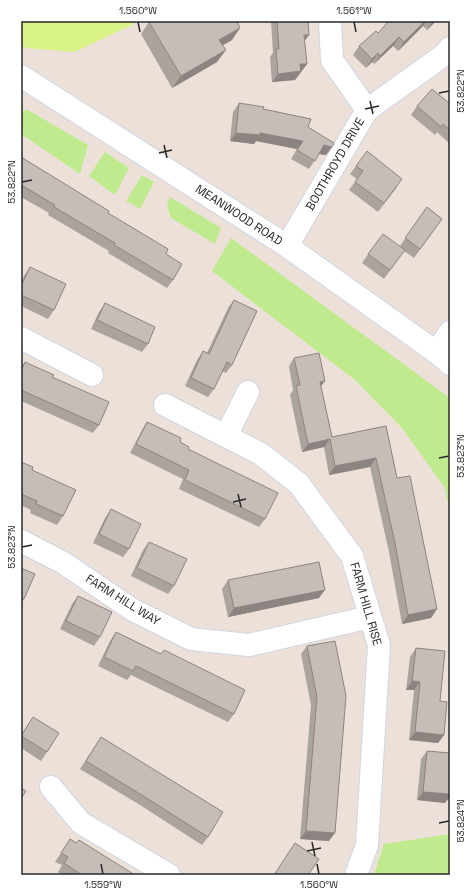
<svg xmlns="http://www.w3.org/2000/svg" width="471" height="896" viewBox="0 0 471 896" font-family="'Space Grotesk',sans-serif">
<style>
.green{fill:#bfea8e}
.pitch{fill:#daf388}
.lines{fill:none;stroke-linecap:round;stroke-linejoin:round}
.street-casing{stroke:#cdd6e3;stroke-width:24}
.secondary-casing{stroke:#cdd6e3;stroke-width:24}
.street{stroke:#fff;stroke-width:22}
.secondary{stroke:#fff;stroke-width:22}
.wall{fill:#aba39e}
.shaded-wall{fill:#8b8481}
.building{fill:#c7bdb8;stroke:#8b8481}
.ticks{fill:none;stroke:#282828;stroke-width:1.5}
.labels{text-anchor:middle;stroke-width:4;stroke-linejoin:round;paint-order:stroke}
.street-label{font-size:12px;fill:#282828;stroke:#fff}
.neatline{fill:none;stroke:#282828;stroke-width:1.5}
.ticks-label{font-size:10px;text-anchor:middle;fill:#282828}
</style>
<rect width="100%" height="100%" fill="#ede0d8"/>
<path class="green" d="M28,110l60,35 -8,29 -59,-40v-23z
M105,152l24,16 -14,27 -26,-19z
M142,175l12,7 -14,27 -14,-8z
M170,197l51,31 -6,16 -44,-26 -4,-12z
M231,238l219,160v116l-5,-26 -43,-60 -47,-48 -143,-109z
M450,834v41h-76l10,-31z"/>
<path class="pitch" d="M21,21h115l-4,4 -58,27 -48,-4 -5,-3z"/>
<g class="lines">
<defs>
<path id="street" d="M330,21l2,39 35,50
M287,246l80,-136 77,-55 6,-7
M21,338l71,37
M436,352l14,-20
M165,405l96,49 38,30 53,72 27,89 -12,200 -11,30
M226,436l22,-44
M21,541l41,21 71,48 58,29 58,6 121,-28
M51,787l30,36 88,52"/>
<path id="secondary" d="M21,76l266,170 149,106 14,12"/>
</defs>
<use href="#street" class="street-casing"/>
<use href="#secondary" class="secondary-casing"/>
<use href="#street" class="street"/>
<use href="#secondary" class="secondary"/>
</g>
<path class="wall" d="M271,21h37l1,14 -5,6 3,23 -12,16 -23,2 -2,-25 3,-4z
M389,21h47l-9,9 -4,-4 -25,25 -5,-5 -19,18 -2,-2 -6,6 -13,-13 6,-9 19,-13z
M149,22l83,18 -10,5 -5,17 -45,26 -31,-54z
M239,103l24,6 45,18 18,28 -7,-1 -10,15 -18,-10 6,-10 -41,-8 -2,3 -24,-3 3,-29z
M450,104v40l-13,-12 -2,3 -24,-20 6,-9z
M21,157l87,56 58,41 7,26 -6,8 -59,-35 1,-2 -61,-36 1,-2 -28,-16z
M356,166l41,21 -19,25 -29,-22 8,-11 -7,-5z
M427,207l15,12 -28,39 -10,-7 -20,28 -22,-16 6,-9 32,-8z
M30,267l24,43 -6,9 -27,-13v-24l3,-6z
M234,300l-2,65 -6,8 -4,-2 -8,18 -6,8 -23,-11 12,-26 6,-9 4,2 21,-45z
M105,303l43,41 -6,8 -51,-23 8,-17z
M294,358l27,28 11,51 54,-11 11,52 40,131 -6,9 -29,6 -13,-72 -19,-85 -41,8 -5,-28 -22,5 -12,-57 3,-5 -4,-24z
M25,362l27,15 47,48 -6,8 -72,-32v-33z
M147,422l33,20 85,77 -6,8 -80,-38 4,-10 -53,-26 12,-23z
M21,462l11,8 31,46 -6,9 -27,-12 1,-3 -10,-5z
M111,509l18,40 -6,8 -30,-14 12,-25z
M149,542l25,44 -6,8 -37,-18 12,-26z
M21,568l3,31 -3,4z
M228,580l91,18 -91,19 -6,-28z
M78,596l22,41 -6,9 -34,-17 12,-25z
M116,632l45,22 3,-4 70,64 -6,8 -97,-47 -4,5 -29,-14 12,-25z
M335,641l-6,200 -29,-2 11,-134 -10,-51 6,-8z
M416,648l24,53 4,34 -6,8 -29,-3 5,-50h-8l4,-33z
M33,717l14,35 -6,9 -20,-13v-12z
M101,737l107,100 -6,8 -62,-40 -60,-36z
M427,751l18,52 -28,-3 4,-41z
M70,839l65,36h-72l-5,-3 4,-7 -7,-3z"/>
<path class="shaded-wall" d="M425,21h1l-3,5 -25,25 6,-9z
M433,21h3l-9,9z
M240,28l-8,12 -21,12 8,-12z
M304,35h5l-6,8z
M399,37l-6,9 -19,18 6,-8z
M226,50l-9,12 -45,26 9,-12z
M378,53l-6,9 -6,6 6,-9z
M300,64h7l-12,16 -23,2 6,-8z
M236,133h24l43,8 -6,8 -41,-8 -2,3 -24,-3z
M324,145l8,2 -6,8 -8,-1z
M325,381l-6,8 1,-7z
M330,439l-6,8 -22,5 6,-8z
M376,458l-6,9 -41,8 6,-9z
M325,590l-6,8 -91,19 6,-9z
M437,609l-6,9 -29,6 6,-9z
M412,681l8,1 -6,8h-8z
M415,732l29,3 -6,8 -29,-3z
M423,792l27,2v3l-5,6 -28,-3z
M306,831l29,2 -6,8 -29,-2z"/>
<path class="building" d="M151,21h86l3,7 -21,12 7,10 -45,26 -32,-54z
M277,21h31l1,14h-5l3,29h-7l1,7 -23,3 -2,-25h3z
M389,21h36l-21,21 -5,-5 -19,19 -2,-3 -6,6 -13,-13 17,-15 2,2z
M432,89l18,15v26l-7,-6 -2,3 -24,-21z
M239,103l25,4 -1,2 48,10 -3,8 26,16 -2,4 -8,-2 -9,16 -18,-11 6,-9 -43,-8v2l-24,-2z
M367,151l35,28 -18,24 -29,-21 8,-11 -7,-5z
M21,157l88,54 -1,2 60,36 -2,5 16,10 -9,16 -59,-35 1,-2 -61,-36 1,-2 -34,-20z
M427,207l15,12 -22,30 -15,-11z
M383,234l22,16 -15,20 -22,-16z
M30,267l36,17 -12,26 -33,-15v-9z
M234,300l23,11 -25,54 -5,-3 -13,27 -23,-11 12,-27 6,3z
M105,303l50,24 -7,17 -51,-24z
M319,353l6,28 -5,1 12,55 54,-11 11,52 13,-2 27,133 -29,6 -13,-72 -19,-85 -41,8 -5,-27 -22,5 -12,-58 4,-1 -6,-27z
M25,362l29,13 -2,2 57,25 -10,23 -78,-35v-19z
M147,422l34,16 -1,4 9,5 -1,2 90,44 -13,26 -80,-39 4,-10 -53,-26z
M21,462l12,5 -1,3 44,20 -13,26 -27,-12 1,-3 -16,-7z
M111,509l30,15 -12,25 -30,-15z
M149,542l38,17 -13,27 -37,-18z
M319,562l6,28 -91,18 -6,-28z
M21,568l14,6 -11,25 -3,-1z
M78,596l34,16 -12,25 -34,-16z
M116,632l45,22 3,-4 81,40 -11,24 -98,-48 -3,5 -29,-14z
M335,641l11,55 -11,137 -29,-2 11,-134 -10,-51z
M416,648l29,3 -5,50 7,1 -3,33 -29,-3 5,-50 -8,-1z
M33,717l26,16 -12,19 -26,-16z
M101,737l122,75 -15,25 -63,-40 -59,-36z
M427,751l23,2v41l-27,-2z
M21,788l5,3 -5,8z
M70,839l6,4 3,-3 56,35h-53l-18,-12 4,-6 -7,-4z
M295,843l24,16 -11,16h-34z"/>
<path class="ticks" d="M138,22l2,10M354,22l2,10M439,93l10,-2M370,101l3,13M365,109l14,-3M164,145l3,13M159,153l13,-3M22,182l10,-2M439,458l10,-2M238,494l3,13M233,502l13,-3M22,547l10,-2M439,823l10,-2M312,842l3,14M307,851l14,-3M101,864l2,10M317,864l2,10"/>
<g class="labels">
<g class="street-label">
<text transform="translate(335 164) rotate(-60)" y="4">BOOTHROYD DRIVE</text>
<text transform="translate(239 215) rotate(33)" y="4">MEANWOOD ROAD</text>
<text transform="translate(123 600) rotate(32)" y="4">FARM HILL WAY</text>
<text transform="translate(366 604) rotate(74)" y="4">FARM HILL RISE</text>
</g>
</g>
<rect width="471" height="896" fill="none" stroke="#ffffff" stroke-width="44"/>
<rect x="22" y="22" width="427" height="852" class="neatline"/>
<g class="ticks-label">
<text x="138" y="14">1.560°W</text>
<text x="354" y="14">1.561°W</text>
<text transform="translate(460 91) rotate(-90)" y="4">53.822°N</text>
<text transform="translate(11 182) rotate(-90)" y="4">53.822°N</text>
<text transform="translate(460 456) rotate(-90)" y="4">53.823°N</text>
<text transform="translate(11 547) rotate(-90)" y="4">53.823°N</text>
<text transform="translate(460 821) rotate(-90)" y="4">53.824°N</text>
<text x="103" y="888">1.559°W</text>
<text x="319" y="888">1.560°W</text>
</g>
</svg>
